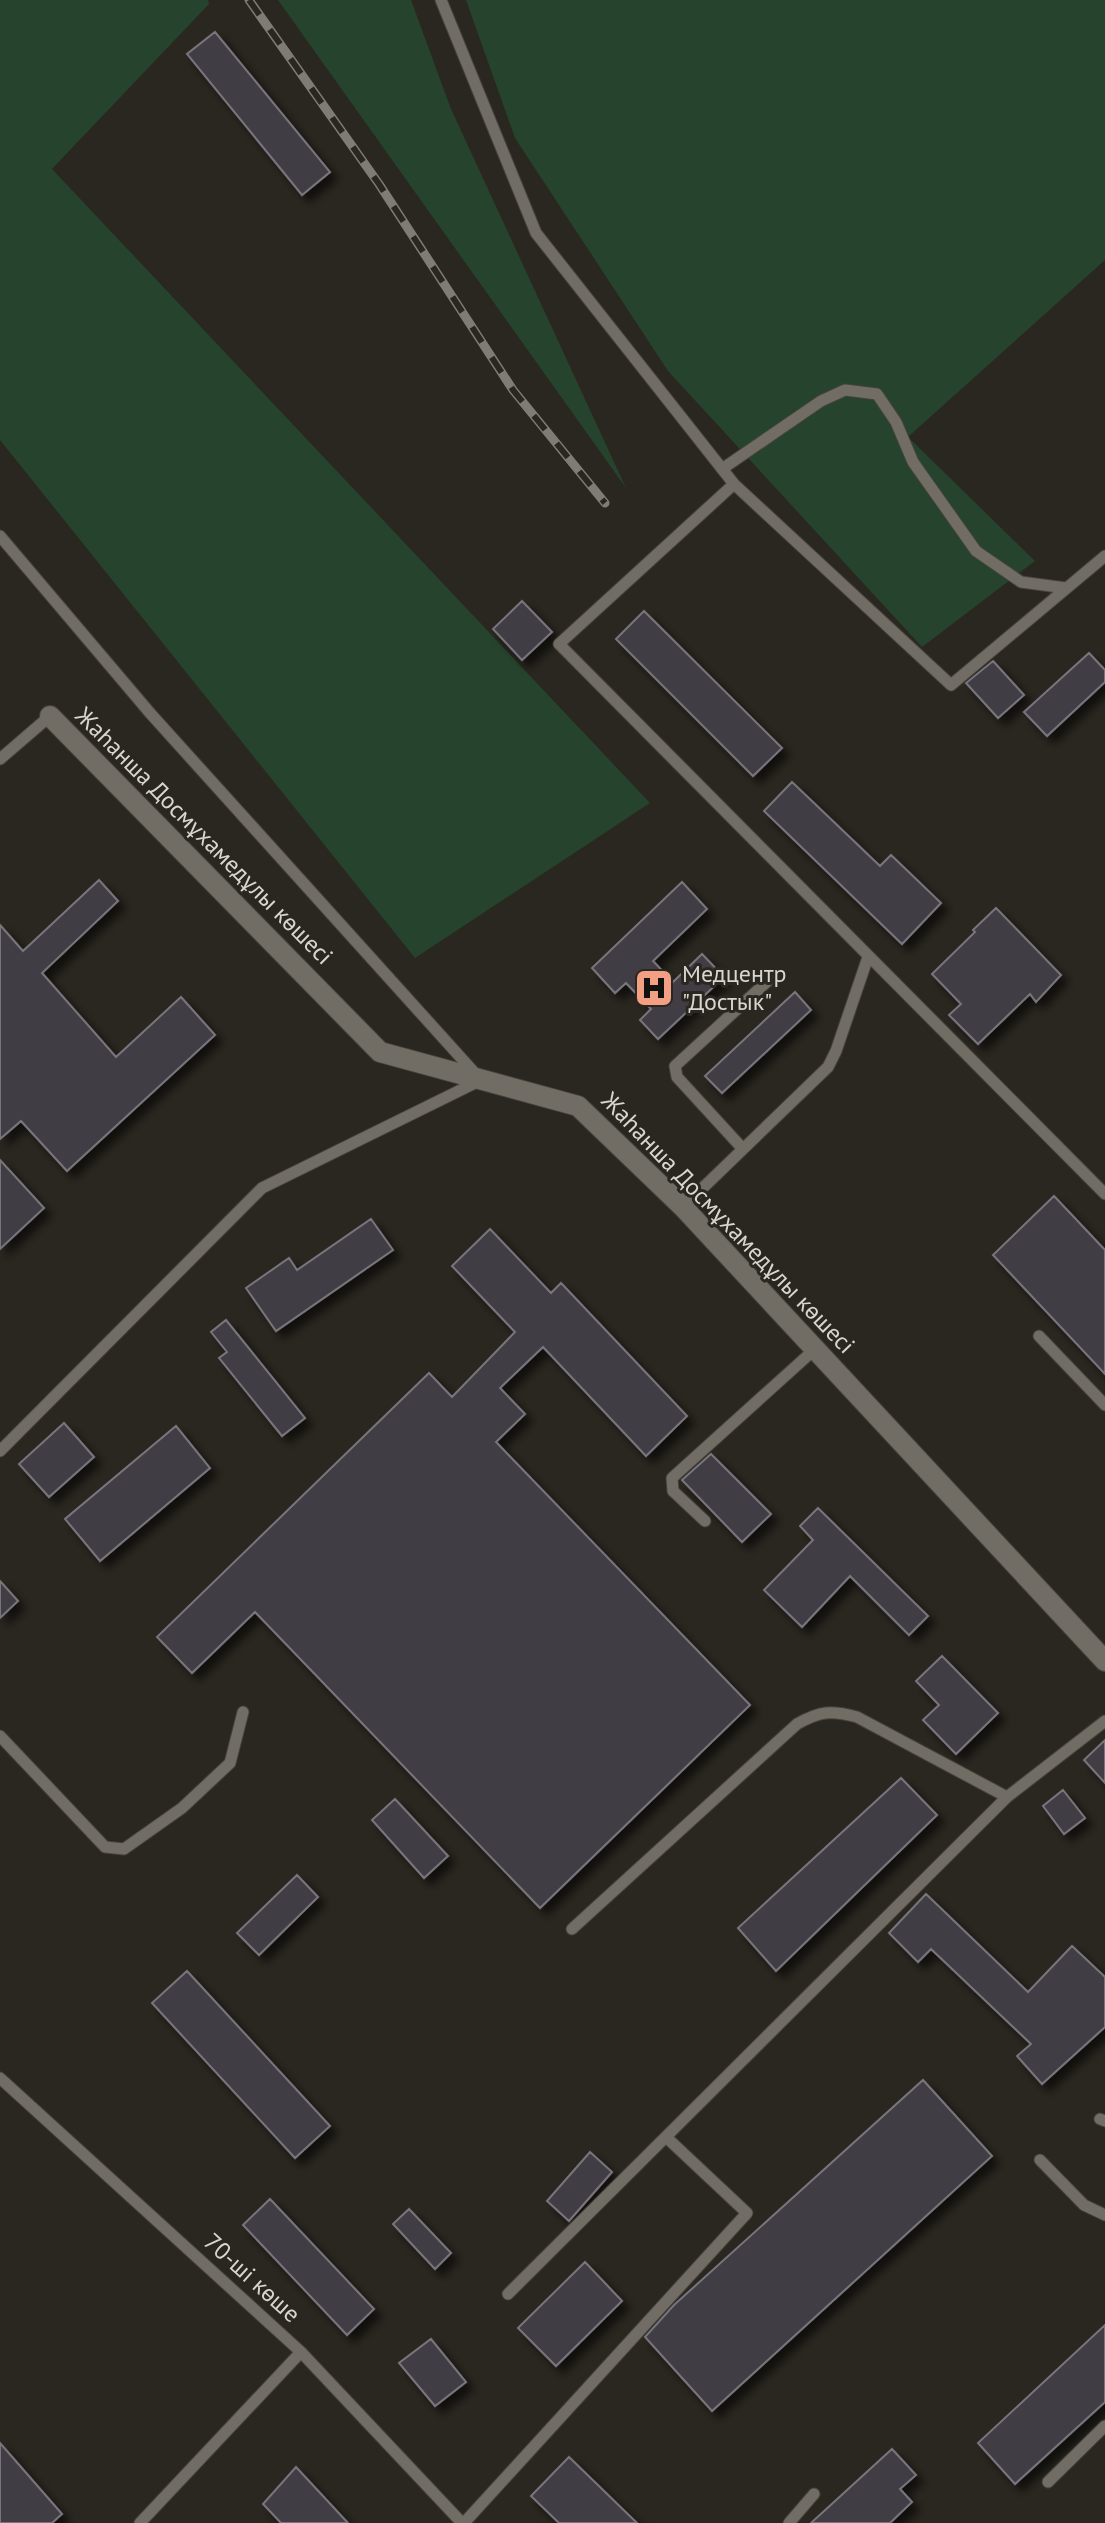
<svg xmlns="http://www.w3.org/2000/svg" width="1105" height="2523" viewBox="0 0 1105 2523" font-family="'PT Sans',sans-serif">
<style>
.green{fill:#25432d}
.building{fill:#413d44;stroke:#78747c;stroke-width:2;filter:url(#shadow)}
.lines{fill:none;stroke-linecap:round;stroke-linejoin:round}
.service-casing{stroke:#46433d;stroke-width:13}
.minor-casing{stroke:#46433d;stroke-width:22}
.service{stroke:#716d64;stroke-width:11}
.minor{stroke:#716d64;stroke-width:20}
.rail-casing{stroke:#7e7c75;stroke-width:9}
.rail{stroke:#2a2720;stroke-width:6;stroke-dasharray:18;stroke-linecap:butt}
.labels{text-anchor:middle;stroke-width:6;stroke-linejoin:round;paint-order:stroke}
.street-label{font-size:24px;fill:#d8d6d1;stroke:#2a2720}
.poi-label{font-size:24px;fill:#d8d6d1;stroke:#2a2720;text-anchor:start}
</style>
<defs>
<filter id="shadow"><feDropShadow dx="7" dy="7" stdDeviation="4" flood-color="#0009"/></filter>
</defs>
<rect width="100%" height="100%" fill="#2a2720"/>
<path class="green" d="M0,0h208l1,4 -157,165 598,634 -235,155 -415,-518z
M278,0h133l40,109 175,379z
M466,0h639v260l-197,177 127,124 -113,86 -254,-276 -153,-233z"/>
<path class="building" d="M215,32l115,140 -28,23 -115,-141z
M522,601l30,31 -30,28 -29,-31z
M644,611l138,137 -29,28 -137,-137z
M1089,653l16,17v12l-58,54 -23,-24z
M993,661l31,34 -26,23 -32,-35z
M792,782l88,84 11,-11 50,48 -39,41 -138,-133z
M99,880l19,21 -76,72 74,84 65,-60 34,38 -148,136 -46,-50 -21,18v-214l23,26z
M682,882l25,27 -54,52 20,21 29,-28 22,23 -66,62 -18,-19 11,-11 -25,-26 -11,10 -23,-25z
M996,908l65,67 -25,27 -6,-8 -52,50 -29,-29 12,-11 -29,-30 43,-42 -2,-2z
M795,992l16,18 -89,83 -17,-17z
M0,1160l44,48 -44,41z
M1054,1196l51,54v124l-112,-119z
M371,1219l22,31 -117,81 -30,-43 43,-30 8,12z
M490,1229l61,64 10,-10 126,133 -41,40 -103,-109 -43,41 25,26 -29,28 254,263 -210,203 -285,-296 -63,61 -35,-36 272,-264 23,24 63,-65 -63,-66z
M226,1320l79,98 -23,18 -63,-78 8,-6 -16,-20z
M64,1423l30,34 -45,40 -30,-33z
M176,1426l34,42 -110,93 -35,-42z
M711,1454l60,60 -29,28 -60,-62z
M818,1508l110,108 -19,19 -59,-59 -48,51 -38,-37 49,-50 -13,-14z
M0,1581l18,20 -18,17z
M942,1656l56,57 -42,41 -33,-34 16,-15 -23,-24z
M1105,1740v43l-21,-23z
M901,1778l36,37 -161,156 -38,-43z
M1063,1790l22,28 -21,16 -21,-28z
M395,1799l53,57 -24,22 -52,-58z
M297,1875l21,22 -59,58 -22,-22z
M926,1894l102,98 44,-46 33,31v50l-63,57 -25,-28 14,-12 -100,-95 -13,13 -29,-29z
M187,1971l143,155 -35,32 -143,-155z
M923,2080l69,76 -280,255 -67,-74 29,-32z
M590,2152l22,20 -43,49 -22,-20z
M270,2199l104,110 -27,26 -104,-110z
M409,2209l42,44 -16,16 -42,-45z
M585,2262l37,39 -66,65 -38,-38z
M1105,2325v77l-90,82 -37,-41z
M431,2339l35,43 -31,24 -36,-43z
M0,2443l62,71 -10,9h-52z
M892,2449l24,26 -16,14 12,13 -22,21h-79z
M569,2457l68,66h-78l-28,-27z
M296,2467l52,56h-67l-18,-19z"/>
<g class="lines">
<defs>
<path id="service" d="M441,0l95,233 198,251
M722,469l99,-68 24,-11 32,4 19,28 17,40 63,89 45,31 45,6
M0,536l150,177 331,367 -219,108 -262,263
M1105,556l-154,129 -217,-201 -175,160 546,550
M0,759l50,-43
M743,1149l-66,-72 -2,-11 96,-88
M683,1207l145,-140 8,-16 32,-94
M1039,1336l66,69
M705,1521l-32,-30 -1,-13 143,-129
M0,1736l105,111 19,2 58,-41 48,-45 13,-51
M572,1929l225,-205c23,-13 34,-14 60,-7l150,80
M0,2078l301,274 161,171
M1100,2119l5,2
M1040,2160l44,45 21,10
M508,2294l499,-497 98,-76
M1048,2482l57,-56
M140,2523l161,-171
M464,2523l283,-310 -81,-76
M789,2523l25,-29"/>
<path id="minor" d="M50,716l330,336 198,54 105,101 422,454"/>
</defs>
<use href="#service" class="service-casing"/>
<use href="#minor" class="minor-casing"/>
<use href="#service" class="service"/>
<use href="#minor" class="minor"/>
<defs>
<path id="rail" d="M249,0l130,184 134,206 92,113"/>
</defs>
<use href="#rail" class="rail-casing"/>
<use href="#rail" class="rail"/>
</g>
<defs>
<symbol id="hospital-square" viewBox="-11 -11 22 22"><rect x="-9" y="-9" width="18" height="18" rx="4" fill="#f39f84" stroke="#2a2720"/><path d="M-5-5h3v3.5h4V-5h3V5h-3V1.5h-4V5h-3Z" fill="#111"/></symbol>
</defs>
<g fill-rule="evenodd">
<use href="#hospital-square" x="632" y="966" width="44" height="44"/>
</g>
<g class="labels">
<g class="street-label">
<text transform="translate(204 836) rotate(45)" y="8">Жаһанша Досмұхамедұлы көшесі</text>
<text transform="translate(728 1223) rotate(46)" y="8">Жаһанша Досмұхамедұлы көшесі</text>
<text transform="translate(252 2278) rotate(42)" y="8">70-ші көше</text>
</g>
<g class="poi-label">
<text x="682" y="982">Медцентр<tspan x="682" dy="28">"Достык"</tspan></text>
</g>
</g>
</svg>
